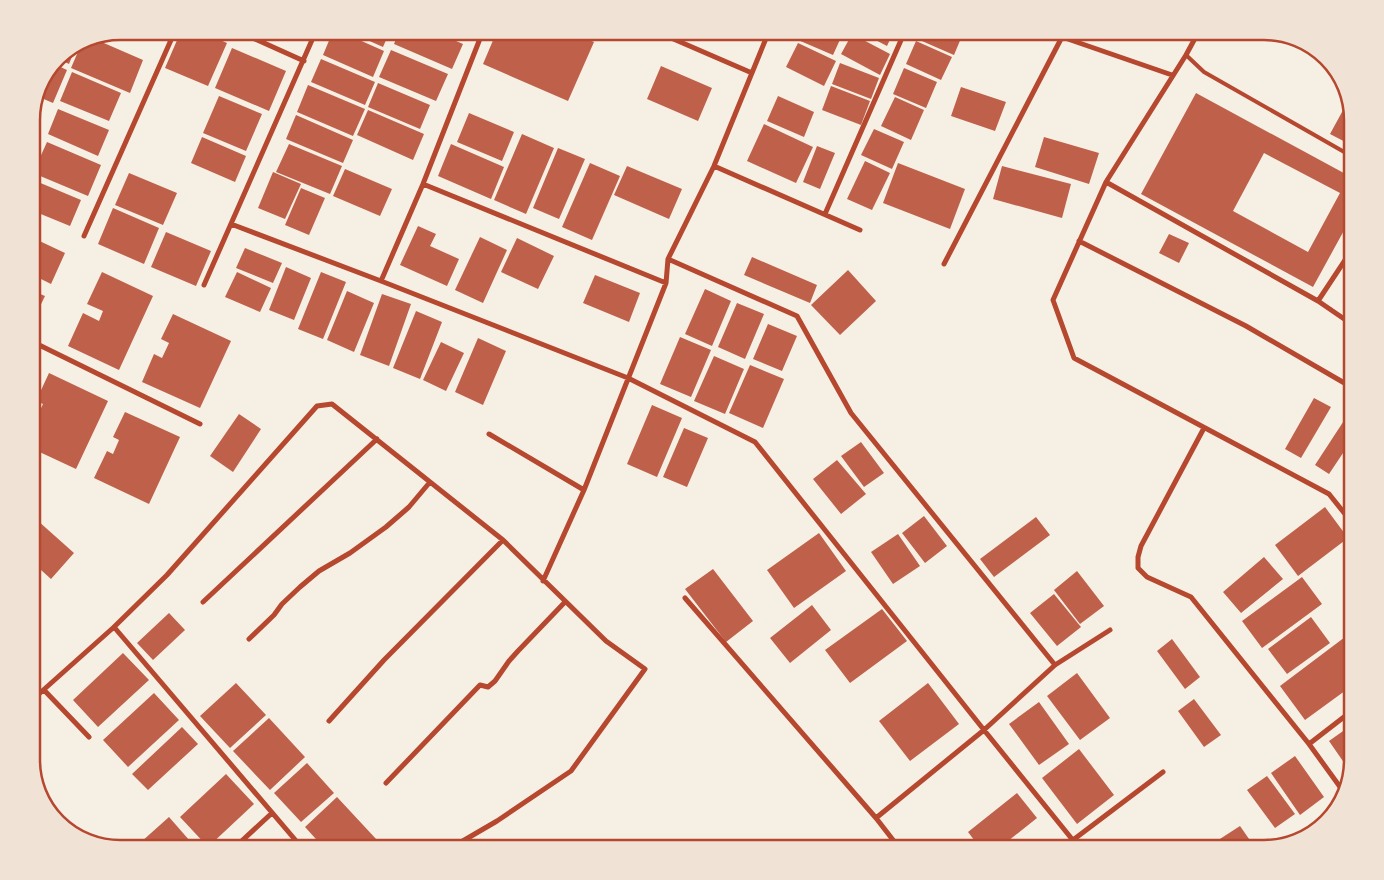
<svg xmlns="http://www.w3.org/2000/svg" width="1384" height="880" viewBox="0 0 1384 880" font-family="Helvetica,sans-serif">
<style>
.building{fill:#bf614a;fill-rule:evenodd}
.lines{fill:none;stroke-linecap:round;stroke-linejoin:round}
.service{stroke:#b5482f;stroke-width:4}
.minor{stroke:#b5482f;stroke-width:5}
.rim{fill:none;stroke:#b5482f;stroke-width:2.5}
</style>
<rect width="100%" height="100%" fill="#f6efe4"/>
<path class="building" d="M181,31h19l27,12 -19,43 -43,-18z
M333,31h6l45,20 -11,26 -50,-22z
M347,31h43l-7,16z
M399,31h34l30,13 -11,25 -58,-25z
M497,31h72l25,11 -26,59 -85,-37z
M802,31h37l4,2 -10,22 -35,-15z
M863,31h31l-7,15 -25,-13z
M918,31h46l-10,24 -39,-17z
M852,34l38,20 -10,21 -39,-21z
M90,37l53,23 -13,33 -59,-25 12,-28z
M916,41l36,16 -11,23 -35,-16z
M798,43l38,18 -12,25 -38,-19z
M77,44l-8,20 -12,-6v-1z
M232,48l54,23 -17,40 -54,-23z
M391,50l57,24 -12,27 -57,-24z
M321,59l54,23 -10,23 -54,-23z
M840,63l39,15 -8,21 -39,-15z
M54,64l13,6 -14,33 -14,-6z
M661,66l51,22 -14,33 -51,-22z
M904,68l33,14 -11,26 -33,-14z
M72,72l49,21 -12,28 -49,-20z
M378,83l52,22 -10,24 -52,-22z
M308,85l57,24 -12,27 -56,-24z
M831,86l39,15 -9,24 -39,-15z
M961,87l45,15 -11,29 -44,-15z
M1196,93l157,85v36l-40,73 -172,-93zM1264,153l76,40 -32,59 -75,-41z
M219,96l43,18 -16,37 -43,-18z
M778,96l36,16 -10,25 -37,-16z
M895,97l29,13 -13,30 -30,-14z
M1348,101l5,19v26l-23,-12z
M58,109l51,21 -11,26 -50,-22z
M368,110l56,24 -11,26 -56,-25z
M469,113l45,19 -12,29 -45,-19z
M296,115l57,25 -10,23 -57,-24z
M764,124l49,23 -17,36 -49,-22z
M874,129l30,13 -12,27 -31,-14z
M522,134l32,14 -28,66 -32,-14z
M202,137l44,19 -11,26 -44,-19z
M1044,137l55,16 -10,31 -54,-17z
M47,142l54,23 -13,31 -55,-23z
M289,144l53,22 -12,28 -54,-22z
M451,144l53,23 -13,32 -53,-23z
M817,146l18,7 -15,36 -17,-7z
M558,148l27,11 -26,60 -26,-11z
M865,161l25,12 -18,37 -25,-11z
M590,163l30,13 -28,64 -30,-13z
M898,163l67,26 -15,40 -67,-26z
M627,166l55,23 -13,30 -55,-24z
M1002,166l69,18 -9,34 -69,-19z
M345,169l47,20 -12,27 -47,-20z
M273,172l28,12 -16,35 -27,-11z
M129,173l48,20 -14,32 -48,-20z
M31,179l50,21 -11,26 -39,-16z
M301,188l24,10 -16,37 -24,-10z
M113,208l46,20 -15,36 -46,-20z
M418,226l18,8 -6,12 29,13 -12,27 -47,-21z
M166,232l45,19 -15,35 -45,-19z
M1169,234l20,9 -10,20 -20,-10z
M31,237l34,16 -14,31 -12,-6 -6,13 12,5 -14,29z
M480,237l27,13 -24,53 -28,-13z
M517,238l37,18 -16,33 -37,-17z
M245,248l37,15 -9,20 -37,-15z
M752,257l65,28 -7,18 -66,-28z
M286,267l25,11 -17,42 -25,-10z
M848,270l28,31 -36,34 -29,-30z
M102,272l51,24 -34,74 -51,-24 15,-33 16,8 4,-10 -16,-7z
M237,272l34,16 -11,24 -35,-15z
M321,272l25,10 -23,57 -25,-10z
M595,275l45,18 -11,29 -46,-19z
M705,289l26,12 -19,45 -27,-12z
M347,291l27,12 -20,49 -27,-12z
M382,294l29,10 -22,62 -29,-11z
M737,303l27,11 -19,45 -27,-12z
M416,311l26,11 -22,57 -27,-11z
M173,314l58,27 -31,67 -58,-26 12,-28 8,4 7,-15 -8,-4z
M768,324l29,12 -15,35 -29,-12z
M680,337l31,13 -20,47 -31,-13z
M478,338l28,13 -23,54 -28,-13z
M441,342l23,11 -18,38 -23,-11z
M714,356l30,13 -19,45 -31,-13z
M750,365l34,14 -21,49 -34,-15z
M49,373l59,28 -32,68 -45,-21v-34l6,3 6,-13 -7,-3z
M1314,398l17,9 -30,51 -16,-9z
M652,405l30,13 -25,59 -30,-13z
M125,412l55,25 -31,67 -55,-26 13,-27 6,3 6,-14 -6,-3z
M239,414l22,15 -28,43 -23,-16z
M1347,416l6,4v18l-24,36 -14,-9z
M684,428l24,10 -21,49 -24,-10z
M861,442l23,31 -20,14 -23,-31z
M837,460l29,34 -25,20 -28,-35z
M1325,507l23,31 -50,38 -23,-31z
M924,516l23,30 -22,17 -23,-30z
M1036,517l14,18 -56,42 -14,-18z
M37,520l37,33 -23,26 -20,-18v-35z
M819,533l27,38 -52,37 -27,-38z
M898,534l22,32 -27,18 -22,-32z
M1264,557l19,22 -42,34 -18,-21z
M713,569l40,52 -27,21 -41,-53z
M1077,571l27,35 -24,18 -26,-34z
M1302,577l20,27 -60,44 -20,-27z
M1054,594l27,33 -24,19 -27,-33z
M31,598l9,8 -9,10z
M812,605l19,25 -41,33 -20,-25z
M882,609l25,32 -57,42 -25,-33z
M169,613l16,17 -32,30 -16,-17z
M1311,617l19,26 -43,31 -19,-25z
M1353,631v54l-48,35 -25,-34z
M1172,639l28,38 -15,12 -28,-38z
M123,653l26,27 -51,47 -25,-27z
M1077,673l33,45 -30,22 -33,-44z
M236,683l30,32 -36,33 -30,-32z
M928,683l31,41 -49,37 -31,-40z
M154,693l25,27 -51,47 -25,-27z
M1194,699l27,36 -17,12 -26,-36z
M1039,702l30,42 -30,21 -30,-41z
M269,718l36,39 -35,33 -37,-39z
M1353,724v36l-1,4 -5,3 -18,-26z
M182,727l16,17 -50,46 -16,-16z
M1079,749l35,46 -37,29 -35,-46z
M1295,756l29,41 -24,18 -29,-42z
M307,763l27,30 -33,29 -27,-29z
M226,774l28,30 -46,43 -28,-30z
M1267,776l28,38 -20,14 -28,-38z
M1017,793l20,25 -39,31h-17l-13,-17z
M337,797l40,43 -9,9h-43l-20,-22z
M1332,810l2,3 -25,23 -4,-4z
M169,817l28,32h-49l-7,-7z
M1240,826l16,23h-45l-2,-3z"/>
<g class="lines">
<path class="service" d="M1186,55l18,17 149,85"/>
<path class="minor" d="M237,31l67,30
M655,31l97,42
M1032,31l30,6 110,38
M1199,31l-13,24 -80,127 -53,118 21,58 255,136 24,30
M714,166l146,64
M1106,182l212,119 35,24
M423,184l243,99
M825,214l80,-183
M231,224l150,57 247,97 127,64 229,288 96,119
M84,236l91,-205
M1079,241l167,85 107,62
M668,259l129,57 54,97 204,252
M944,264l118,-227
M381,281l42,-97 60,-153
M204,285l112,-254
M1318,301l35,-53
M31,341l169,83
M1204,428l-63,118 -3,11v11l9,9 44,20 118,147 34,47
M489,434l95,56
M543,581l41,-91 82,-207 2,-24 46,-93 55,-135
M685,598l191,220 24,31
M203,602l174,-163
M114,627l189,222
M249,639l25,-24 8,-11 18,-17 19,-16 31,-18 36,-26 23,-20 21,-25
M44,690l45,47
M31,701l83,-74 53,-52 150,-169 15,-2 171,136 103,101 39,28 -74,102 -74,50 -36,21 -7,7
M329,721l55,-61 119,-120
M1309,744l44,-34
M386,783l94,-98 8,2 7,-6 14,-20 9,-10 47,-49
M876,818l108,-88 71,-65 55,-35
M1073,840l90,-68
M461,842l6,7
M233,849l39,-36"/>
</g>
<path d="M0 0H1384V880H0ZM120 40H1264A80 80 0 0 1 1344 120V760A80 80 0 0 1 1264 840H120A80 80 0 0 1 40 760V120A80 80 0 0 1 120 40Z" fill="#f1e2d6" fill-rule="evenodd"/>
<path class="rim" d="M120 40H1264A80 80 0 0 1 1344 120V760A80 80 0 0 1 1264 840H120A80 80 0 0 1 40 760V120A80 80 0 0 1 120 40Z"/>
</svg>
